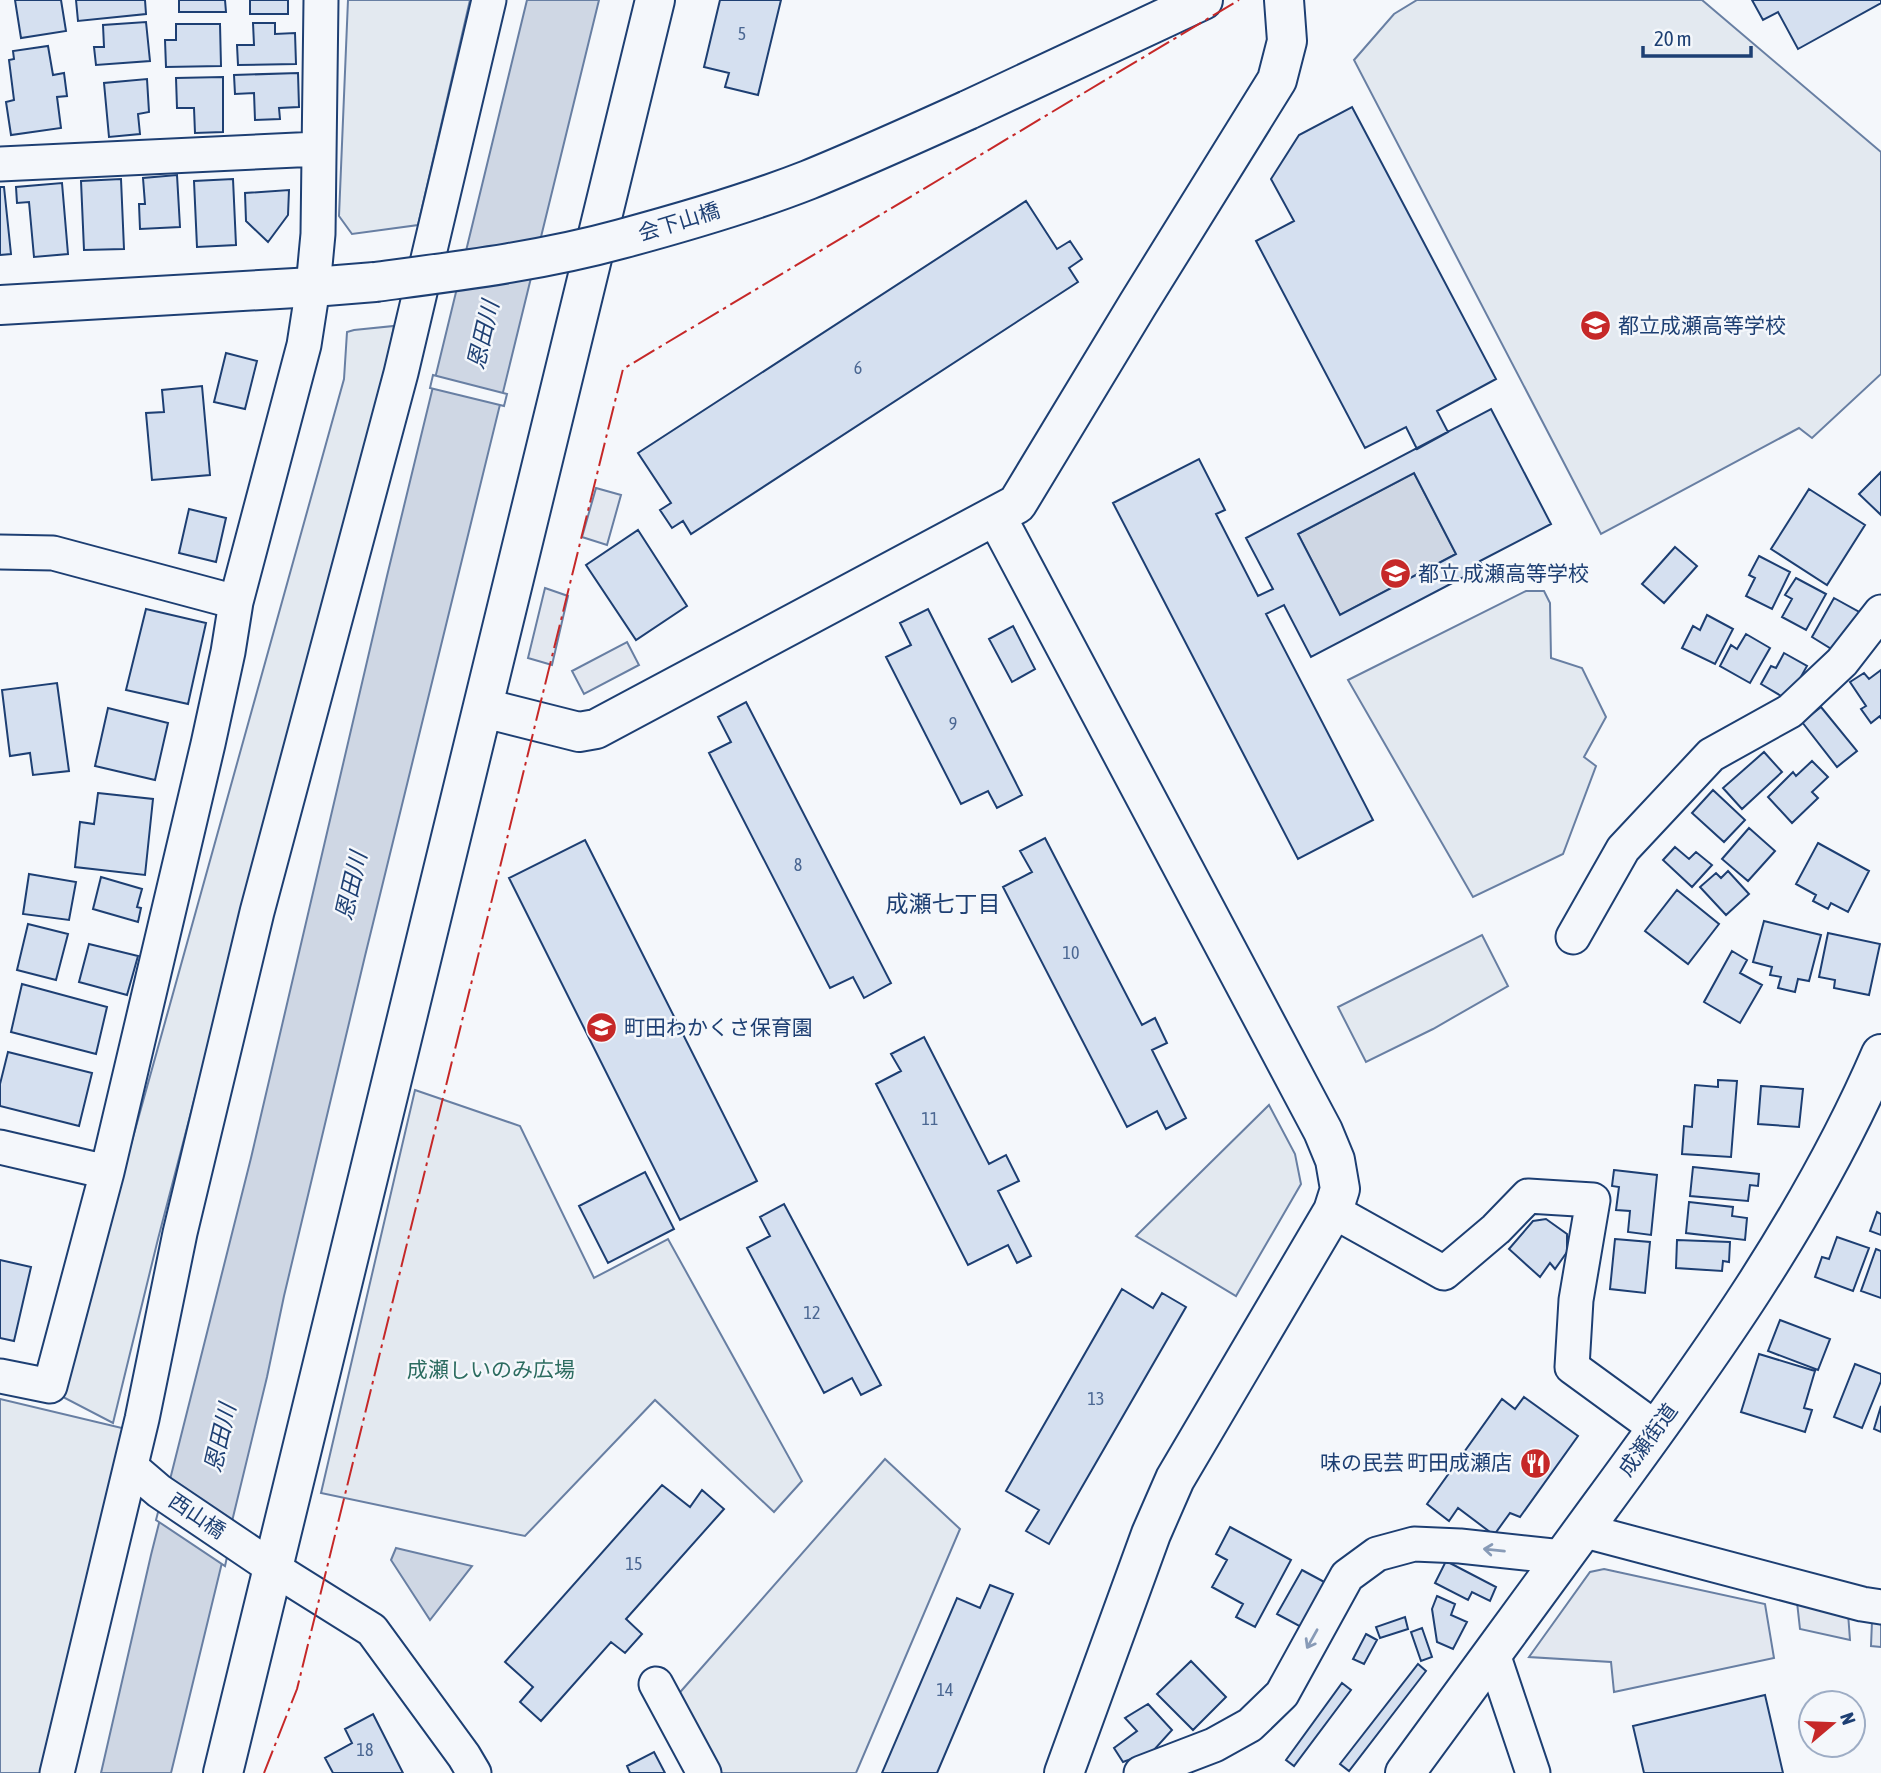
<svg xmlns="http://www.w3.org/2000/svg" width="1881" height="1773" viewBox="0 0 1881 1773" font-family="'Asap Condensed','Noto Sans JP',sans-serif">
<style>
.green{fill:#e3e9f0;stroke:#687fa3;stroke-width:2}
.parking{fill:#e3e8f0;stroke:#687fa3;stroke-width:2}
.water{fill:#cfd7e4;stroke:#687fa3;stroke-width:2}
.pier{fill:#f4f7fb;stroke:#687fa3;stroke-width:2}
.building{fill:#d5e0f0;stroke:#1d3f73;stroke-width:2;fill-rule:evenodd}
.lines{fill:none;stroke-linecap:round;stroke-linejoin:round}
.minor-casing{stroke:#1d3f73;stroke-width:37}
.tertiary-casing{stroke:#1d3f73;stroke-width:42}
.secondary-casing{stroke:#1d3f73;stroke-width:42}
.minor{stroke:#f4f7fb;stroke-width:33}
.tertiary{stroke:#f4f7fb;stroke-width:38}
.secondary{stroke:#f4f7fb;stroke-width:38}
.tertiary-bridge-casing{stroke:#1d3f73;stroke-width:42;stroke-linecap:butt}
.tertiary-bridge{stroke:#f4f7fb;stroke-width:38}
.power{stroke:#c62828;stroke-width:2;stroke-dasharray:24 5 3.5 5;stroke-linecap:butt}
.oneway{stroke:#889bb7}
.labels{text-anchor:middle;stroke-width:5;stroke-linejoin:round;paint-order:stroke}
.number-label{font-size:18px;fill:#4b6792}
.street-label{font-size:21px;fill:#1d3f73;stroke:#f4f7fb}
.poi-label{font-size:21px;fill:#1d3f73;stroke:#f4f7fb;text-anchor:start}
.park-label{font-size:21px;fill:#2c6c60;stroke:#f4f7fb}
.water-label{font-size:23px;font-style:italic;fill:#1d3f73;stroke:#f4f7fb}
.neighbourhood-label{font-size:23px;fill:#1d3f73;stroke:#f4f7fb}
</style>
<rect width="100%" height="100%" fill="#f4f7fb"/>
<path class="green" d="M348,0h122l-52,225 -66,9 -13,-18z
M1417,0h285l179,152v222l-69,64 -13,-10 -198,106 -247,-474 40,-46z
M394,326l-4,22 -232,891 -45,184 -52,-27 283,-1017 3,-47 7,-2z
M1526,591h18l6,12 1,55 31,10 24,49 -22,40 12,9 -33,88 -90,43 -125,-217z
M1482,935l26,51 -75,43 -67,33 -28,-55z
M415,1090l105,36 74,152 74,-39 134,242 -28,31 -119,-112 -130,136 -204,-43z
M1269,1105l26,49 6,30 -65,112 -100,-60z
M0,1399l126,30 -83,344h-43z
M885,1459l75,70 -104,244h-141l-40,-75z"/>
<path class="parking" d="M596,488l25,7 -14,50 -25,-8z
M545,588l23,8 -16,69 -24,-7z
M627,642l12,23 -55,29 -12,-23z
M1604,1569l161,35 9,54 -160,34 -3,-30 -82,-5 61,-85z
M1797,1602l51,11 2,27 -50,-11z
M1872,1621l9,1v25l-10,-1z"/>
<path class="water" d="M527,0h72l-234,956 -81,340 -17,81 -96,396h-70l50,-218 100,-397 136,-582z
M1414,473l42,81 -116,61 -42,-81z
M396,1548l76,18 -42,54 -39,-60z"/>
<path class="pier" d="M433,375l74,19 -3,12 -74,-18z
M166,1481l68,45 -9,40 -69,-46z"/>
<path class="building" d="M15,0h46l5,31 -45,7z
M76,0h69l1,14 -68,7z
M179,0h46l1,12h-47z
M250,0h38v14h-38z
M720,0h61l-23,95 -33,-8 4,-14 -25,-6z
M1752,0h129v3l-83,46 -20,-37 -15,8z
M146,22l4,39 -54,4 -2,-18h10l-1,-22z
M253,23h22v11l20,-1 1,31 -58,1 -1,-20h17z
M176,24h44l1,42 -55,1 -1,-27h11z
M48,46l5,29 11,-2 3,23 -10,1 4,31 -50,7 -5,-33 8,-2 -5,-40 5,-1 -1,-8z
M298,73l1,34 -20,1 1,11 -25,1 -1,-27 -19,1 -1,-19z
M223,77v55l-28,1 -1,-25h-17l-1,-30z
M147,79l2,33 -11,2 2,20 -31,3 -5,-54z
M1352,107l144,272 -59,32 11,21 -31,17 -11,-22 -41,21 -109,-207 38,-20 -23,-42 28,-44z
M177,175l3,52 -40,2 -1,-25h6l-2,-26z
M121,179l3,70 -40,1 -3,-69z
M233,179l3,66 -39,2 -3,-66z
M62,183l6,71 -34,3 -5,-55 -12,1 -1,-16z
M0,187h4l7,67 -11,1z
M289,190l-1,25 -20,27 -22,-21 -1,-28z
M1026,201l31,48 13,-8 12,18 -13,9 9,14 -387,252 -8,-13 -11,7 -12,-18 11,-7 -33,-50z
M226,353l31,8 -12,48 -31,-7z
M202,386l8,89 -58,5 -6,-67 18,-1 -2,-22z
M1491,409l60,115 -71,37 3,6 -172,90 -27,-52 -18,9 107,206 -75,39 -185,-356 86,-44 26,51 -9,4 42,82 15,-7 -27,-51zM1414,473l42,81 -116,61 -42,-81z
M1881,472v43l-22,-21z
M1809,489l56,36 -38,60 -56,-36z
M189,509l37,9 -10,44 -37,-9z
M638,530l49,76 -51,34 -50,-75z
M1675,547l22,19 -33,37 -22,-19z
M1759,556l31,16 -18,37 -26,-13 9,-18 -6,-3z
M1796,578l30,16 -20,36 -24,-13 10,-18 -7,-4z
M1834,598l27,15 -23,40 -26,-16z
M146,609l60,14 -18,81 -62,-14z
M928,609l94,186 -25,13 -9,-17 -27,13 -75,-147 25,-12 -11,-22z
M1707,615l26,14 -18,35 -33,-16 11,-22 7,4z
M1013,626l22,43 -23,13 -23,-43z
M1746,634l24,14 -20,35 -30,-17 11,-21 6,4z
M1784,653l23,13 -19,34 -27,-16 10,-18 5,2z
M1881,670v49l-1,-3 -9,7 -10,-14 5,-3 -16,-24 14,-9 5,6z
M57,683l12,88 -36,4 -3,-22 -20,3 -8,-66z
M746,702l145,281 -27,15 -11,-21 -23,11 -121,-235 22,-11 -13,-25z
M1821,707l36,44 -20,16 -35,-45z
M108,708l60,15 -13,57 -60,-14z
M1764,752l18,20 -40,37 -19,-21z
M1812,761l16,16 -16,15 6,6 -26,25 -24,-26 25,-25 3,4z
M1713,790l32,30 -21,22 -32,-29z
M98,793l55,6 -8,76 -70,-8 5,-45 14,2z
M1749,828l26,23 -27,30 -26,-22z
M1045,838l97,187 13,-7 12,25 -15,7 34,68 -20,11 -9,-18 -30,16 -124,-240 29,-15 -12,-21z
M585,840l172,341 -77,39 -171,-342z
M1818,843l51,28 -21,41 -17,-9 -3,6 -15,-8 3,-6 -20,-11z
M1675,847l14,12 7,-7 16,13 -20,22 -29,-27z
M1728,871l21,23 -23,21 -26,-28 16,-14 5,5z
M29,874l47,8 -7,38 -46,-6z
M101,877l41,12 -5,18 4,1 -3,14 -45,-13z
M1677,890l42,34 -31,40 -43,-33z
M1764,921l57,14 -12,46 -11,-2 -3,13 -17,-4 3,-11 -11,-2 2,-8 -19,-5z
M28,924l40,10 -12,46 -39,-10z
M1828,933l52,11 -11,51 -35,-7 1,-8 -16,-3z
M89,944l49,12 -11,39 -48,-13z
M1732,951l15,9 -7,13 22,12 -22,38 -36,-21z
M22,984l85,23 -11,47 -85,-22z
M924,1037l65,127 17,-9 13,26 -21,10 33,65 -14,7 -9,-18 -40,20 -92,-181 25,-13 -10,-17z
M8,1052l84,21 -13,53 -79,-20v-22z
M1718,1080l19,1 -6,76 -49,-3 2,-28 8,1 3,-42 23,2z
M1761,1086l42,3 -4,38 -41,-3z
M1693,1167l66,7 -1,12 -8,-1 -2,16 -58,-5z
M1614,1170l43,5 -6,60 -23,-3 2,-21 -14,-1 3,-23 -7,-1z
M645,1172l29,57 -66,34 -29,-57z
M1689,1202l44,5 -1,9 15,2 -2,22 -59,-7z
M784,1204l97,181 -20,10 -9,-17 -28,15 -77,-145 23,-12 -10,-19z
M1877,1212l4,2v21l-11,-4z
M1546,1219l21,15v18l-12,17 -5,-6 -10,14 -31,-28 24,-28z
M1837,1237l32,11 -16,43 -38,-14 7,-20 7,2z
M1615,1239l35,3 -5,51 -35,-4z
M1677,1240l53,2 -1,20 -6,-1 -1,10 -46,-3z
M1876,1249l5,2v47l-20,-7z
M0,1260l31,7 -17,74 -14,-3z
M1122,1289l31,19 9,-15 24,14 -137,237 -23,-13 13,-21 -33,-19z
M1780,1320l50,19 -12,31 -50,-19z
M1759,1354l56,17 -11,37 8,2 -7,22 -64,-20z
M1855,1364l26,10v7l-19,47 -28,-11z
M1524,1397l54,39 -58,81 -10,-4 -16,22 -36,-27 -9,13 -22,-17 75,-105 13,10z
M1881,1406v26l-7,-3z
M662,1485l28,22 12,-17 22,19 -98,110 16,15 -17,19 -14,-11 -70,79 -21,-19 13,-15 -28,-25z
M1230,1527l61,33 -36,67 -19,-10 7,-13 -31,-17 15,-27 -11,-6z
M1446,1561l50,26 -6,14 -18,-9 -4,8 -33,-17z
M1302,1570l26,14 -25,44 -26,-14z
M990,1585l23,9 -76,179h-55l75,-175 23,10z
M1437,1596l18,8 -4,11 16,7 -14,27 -16,-7 -5,-33z
M1405,1617l3,12 -28,9 -4,-11z
M1422,1628l10,29 -11,4 -10,-29z
M1366,1634l11,6 -13,24 -11,-5z
M1191,1661l35,36 -33,33 -36,-36z
M1418,1664l8,7 -77,100 -9,-7z
M1342,1683l9,7 -57,76 -8,-6z
M1765,1695l18,78h-139l-11,-47z
M1148,1704l24,26 -19,21 -30,11 -9,-14 23,-17 -12,-13z
M373,1714l30,59h-70l-8,-15 27,-15 -7,-14z
M654,1752l11,21h-35l-3,-7z"/>
<g class="lines">
<defs>
<path id="minor" d="M0,164l318,-15
M0,552l53,1 183,49
M1573,937l50,-88 88,-94 79,-44 52,-49 39,-50
M0,1147l107,25
M1333,1211l111,62 52,-44 32,-33 65,4 -17,100 -4,67 85,62
M0,1376l50,10 57,-214 101,-428 20,-92 8,-50 68,-257 9,-58 5,-53 3,-234
M131,1467l28,24 114,77 99,62 92,126 10,17
M1582,1530l280,74 19,3
M1493,1654l40,119
M656,1684l48,89
M57,1773l85,-354 38,-186 77,-321 144,-539 88,-373
M1141,1773l73,-28 36,-20 32,-31 65,-118 30,-22 37,-10 46,2 102,11"/>
<path id="tertiary" d="M968,110l235,-110
M0,305l313,-18 62,-5
M996,516l327,615 12,29 5,29 -7,22 -158,268 -24,55 -87,239
M484,708l95,24 17,-3 421,-225 121,-200 139,-224 10,-39 -3,-41
M223,1773l432,-1773"/>
<path id="secondary" d="M1405,1773c65,-88 129,-177 194,-265 106,-144 211,-289 282,-454"/>
</defs>
<use href="#minor" class="minor-casing"/>
<use href="#tertiary" class="tertiary-casing"/>
<use href="#secondary" class="secondary-casing"/>
<use href="#minor" class="minor"/>
<use href="#tertiary" class="tertiary"/>
<use href="#secondary" class="secondary"/>
<defs>
<path id="tertiary-bridge" d="M375,282c83,-11 166,-21 246,-43 63,-17 126,-35 187,-59 54,-22 107,-46 160,-70"/>
</defs>
<use href="#tertiary-bridge" class="tertiary-bridge-casing"/>
<use href="#tertiary-bridge" class="tertiary-bridge"/>
<path class="power" d="M264,1773l33,-84 326,-1320 616,-369"/>
</g>
<defs><path id="oneway-shaft" d="M-6 0H5M1.5-3L5.5 0L1.5 3" fill="none" stroke-width="1.6" stroke-linecap="round" stroke-linejoin="round" transform="scale(1.75)"/></defs>
<g class="oneway">
<use href="#oneway-shaft" transform="translate(1494 1550) rotate(-174)"/>
<use href="#oneway-shaft" transform="translate(1312 1639) rotate(119)"/>
</g>
<defs>
<symbol id="school-disc" viewBox="-11 -11 22 22"><circle r="9.5" fill="#c62828" stroke="#f4f7fb"/><path d="M0-5L7-2L0 1L-7-2ZM-4 1L0 2.5L4 1V4Q0 6-4 4Z" fill="#fff"/></symbol>
<symbol id="restaurant-disc" viewBox="-11 -11 22 22"><circle r="9.5" fill="#c62828" stroke="#f4f7fb"/><path d="M-5-6h1v4h1v-4h1v4h1v-4h1v5L-1.5 .5V6h-2V.5L-5-1ZM5-6V6H3V1.5H1.5Q1.5-4 5-6Z" fill="#fff"/></symbol>
</defs>
<g fill-rule="evenodd">
<use href="#school-disc" x="1578" y="308" width="35" height="35"/>
<use href="#school-disc" x="1378" y="556" width="35" height="35"/>
<use href="#school-disc" x="584" y="1010" width="35" height="35"/>
<use href="#restaurant-disc" x="1518" y="1446" width="35" height="35"/>
</g>
<g class="labels">
<g class="number-label">
<text x="742" y="40">5</text>
<text x="858" y="374">6</text>
<text x="953" y="730">9</text>
<text x="798" y="871">8</text>
<text x="1071" y="959">10</text>
<text x="930" y="1125">11</text>
<text x="812" y="1319">12</text>
<text x="1096" y="1405">13</text>
<text x="634" y="1570">15</text>
<text x="945" y="1696">14</text>
<text x="365" y="1756">18</text>
</g>
<g class="street-label">
<text transform="translate(679 222) rotate(-17)" y="7">会下山橋</text>
<text transform="translate(1648 1440) rotate(-54)" y="7">成瀬街道</text>
<text transform="translate(197 1516) rotate(34)" y="7">西山橋</text>
</g>
<g class="poi-label">
<text x="1618" y="333">都立成瀬高等学校</text>
<text x="1418" y="581">都立 成瀬高等学校</text>
<text x="624" y="1035">町田わかくさ保育園</text>
<text x="1512" y="1470" text-anchor="end">味の民芸 町田成瀬店</text>
</g>
<g class="park-label">
<text x="491" y="1377">成瀬しいのみ広場</text>
</g>
<g class="water-label">
<text transform="translate(483 335) rotate(-77)" y="8">恩田川</text>
<text transform="translate(351 886) rotate(-77)" y="8">恩田川</text>
<text transform="translate(220 1438) rotate(-77)" y="8">恩田川</text>
</g>
<g class="neighbourhood-label">
<text x="943" y="912">成瀬七丁目</text>
</g>
</g>
<g transform="translate(1832 1724) rotate(71)"><circle r="33" fill="#f4f7fb" stroke="#9eadc5" stroke-width="2"/>
<path d="M0-5L12 26L0 18L-12 26Z" fill="#c62828"/>
<text y="-10" font-size="19" font-weight="bold" text-anchor="middle" fill="#1d3f73">N</text>
</g>
<path d="M1643 46v10h108v-10" fill="none" stroke="#1d3f73" stroke-width="3.5"/>
<text x="1654" y="46" font-size="21" fill="#1d3f73" stroke="#f4f7fb" stroke-width="5" paint-order="stroke">20 m</text>
</svg>
